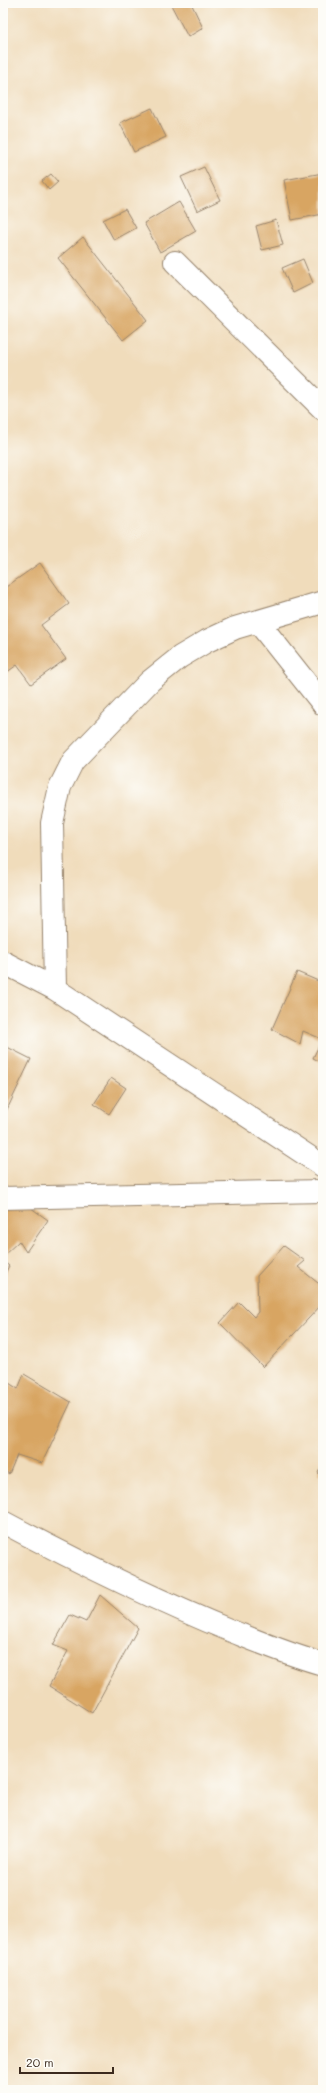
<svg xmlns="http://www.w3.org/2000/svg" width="326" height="2093" viewBox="0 0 326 2093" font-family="Mali,sans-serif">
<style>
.building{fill:#d8a562}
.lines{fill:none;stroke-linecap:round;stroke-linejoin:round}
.minor-casing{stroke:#96836c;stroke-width:24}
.minor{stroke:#fff;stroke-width:22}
</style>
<rect width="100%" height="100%" fill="#fdfcf7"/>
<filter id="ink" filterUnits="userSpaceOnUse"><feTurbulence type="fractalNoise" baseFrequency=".025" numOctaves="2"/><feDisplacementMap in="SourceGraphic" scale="8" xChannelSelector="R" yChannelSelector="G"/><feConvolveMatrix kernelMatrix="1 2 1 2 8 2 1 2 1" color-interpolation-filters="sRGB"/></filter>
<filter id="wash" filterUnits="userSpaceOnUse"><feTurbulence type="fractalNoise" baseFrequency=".012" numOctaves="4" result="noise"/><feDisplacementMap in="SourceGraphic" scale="16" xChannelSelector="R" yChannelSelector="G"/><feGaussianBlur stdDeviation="0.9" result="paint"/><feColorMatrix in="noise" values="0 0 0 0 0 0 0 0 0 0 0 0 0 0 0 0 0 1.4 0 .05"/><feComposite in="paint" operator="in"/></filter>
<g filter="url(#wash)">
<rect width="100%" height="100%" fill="#f0dcbb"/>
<g id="blocks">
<path class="building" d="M170,3h21l12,25 -15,9z
M152,108l14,29 -32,15 -14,-29z
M204,167l16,33 -23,11 -16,-34z
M323,173v41l-31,6 -8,-40z
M51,174l7,8 -9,8 -7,-9z
M179,202l17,29 -36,21 -16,-29z
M125,209l11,19 -22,12 -11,-20z
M276,220l7,25 -21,5 -6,-24z
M83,237l65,83 -25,20 -65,-82z
M303,259l10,24 -20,10 -11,-25z
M40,563l29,41 -28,21 25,34 -35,25 -14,-19 -14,10v-86z
M297,972l26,11v80l-10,-5 9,-19 -19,-8 -3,13 -28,-15z
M3,1045l28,14 -28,59z
M111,1078l15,10 -17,26 -15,-10z
M3,1188l45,32 -22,32 -7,-11 -16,15z
M284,1246l21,15 -7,6 25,20v16l-60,64 -43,-44 19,-21 15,15 4,-5 -1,-36z
M3,1261l6,5 -6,11z
M24,1374l47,28 -29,61 -25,-8 -8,19 -6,-4v-91l15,10z
M323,1441v9l-4,-3z
M323,1463v13l-5,-3z
M100,1595l38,33 -46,85 -43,-27 19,-35 -15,-6 17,-30 16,7z"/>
</g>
</g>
<g filter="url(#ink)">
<use href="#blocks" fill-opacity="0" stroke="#96836c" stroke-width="1"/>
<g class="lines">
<defs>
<path id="minor" d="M175,262l148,147
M258,622l65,82
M3,962l52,27 268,177
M55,989l-3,-166 8,-36 13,-26 77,-80 30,-24 27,-16 28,-13 88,-26
M3,1198l320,-7
M3,1522c75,40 152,78 231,110 30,12 59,24 89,32"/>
</defs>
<use href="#minor" class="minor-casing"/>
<use href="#minor" class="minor"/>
</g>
</g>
<rect width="326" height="2093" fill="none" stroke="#fdfcf7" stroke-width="16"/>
<path d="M20 2067v6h93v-6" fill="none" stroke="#3b2a1e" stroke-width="2"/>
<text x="26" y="2067" font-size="12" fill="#3b2a1e" stroke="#fdfcf7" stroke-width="3" paint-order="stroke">20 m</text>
</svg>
